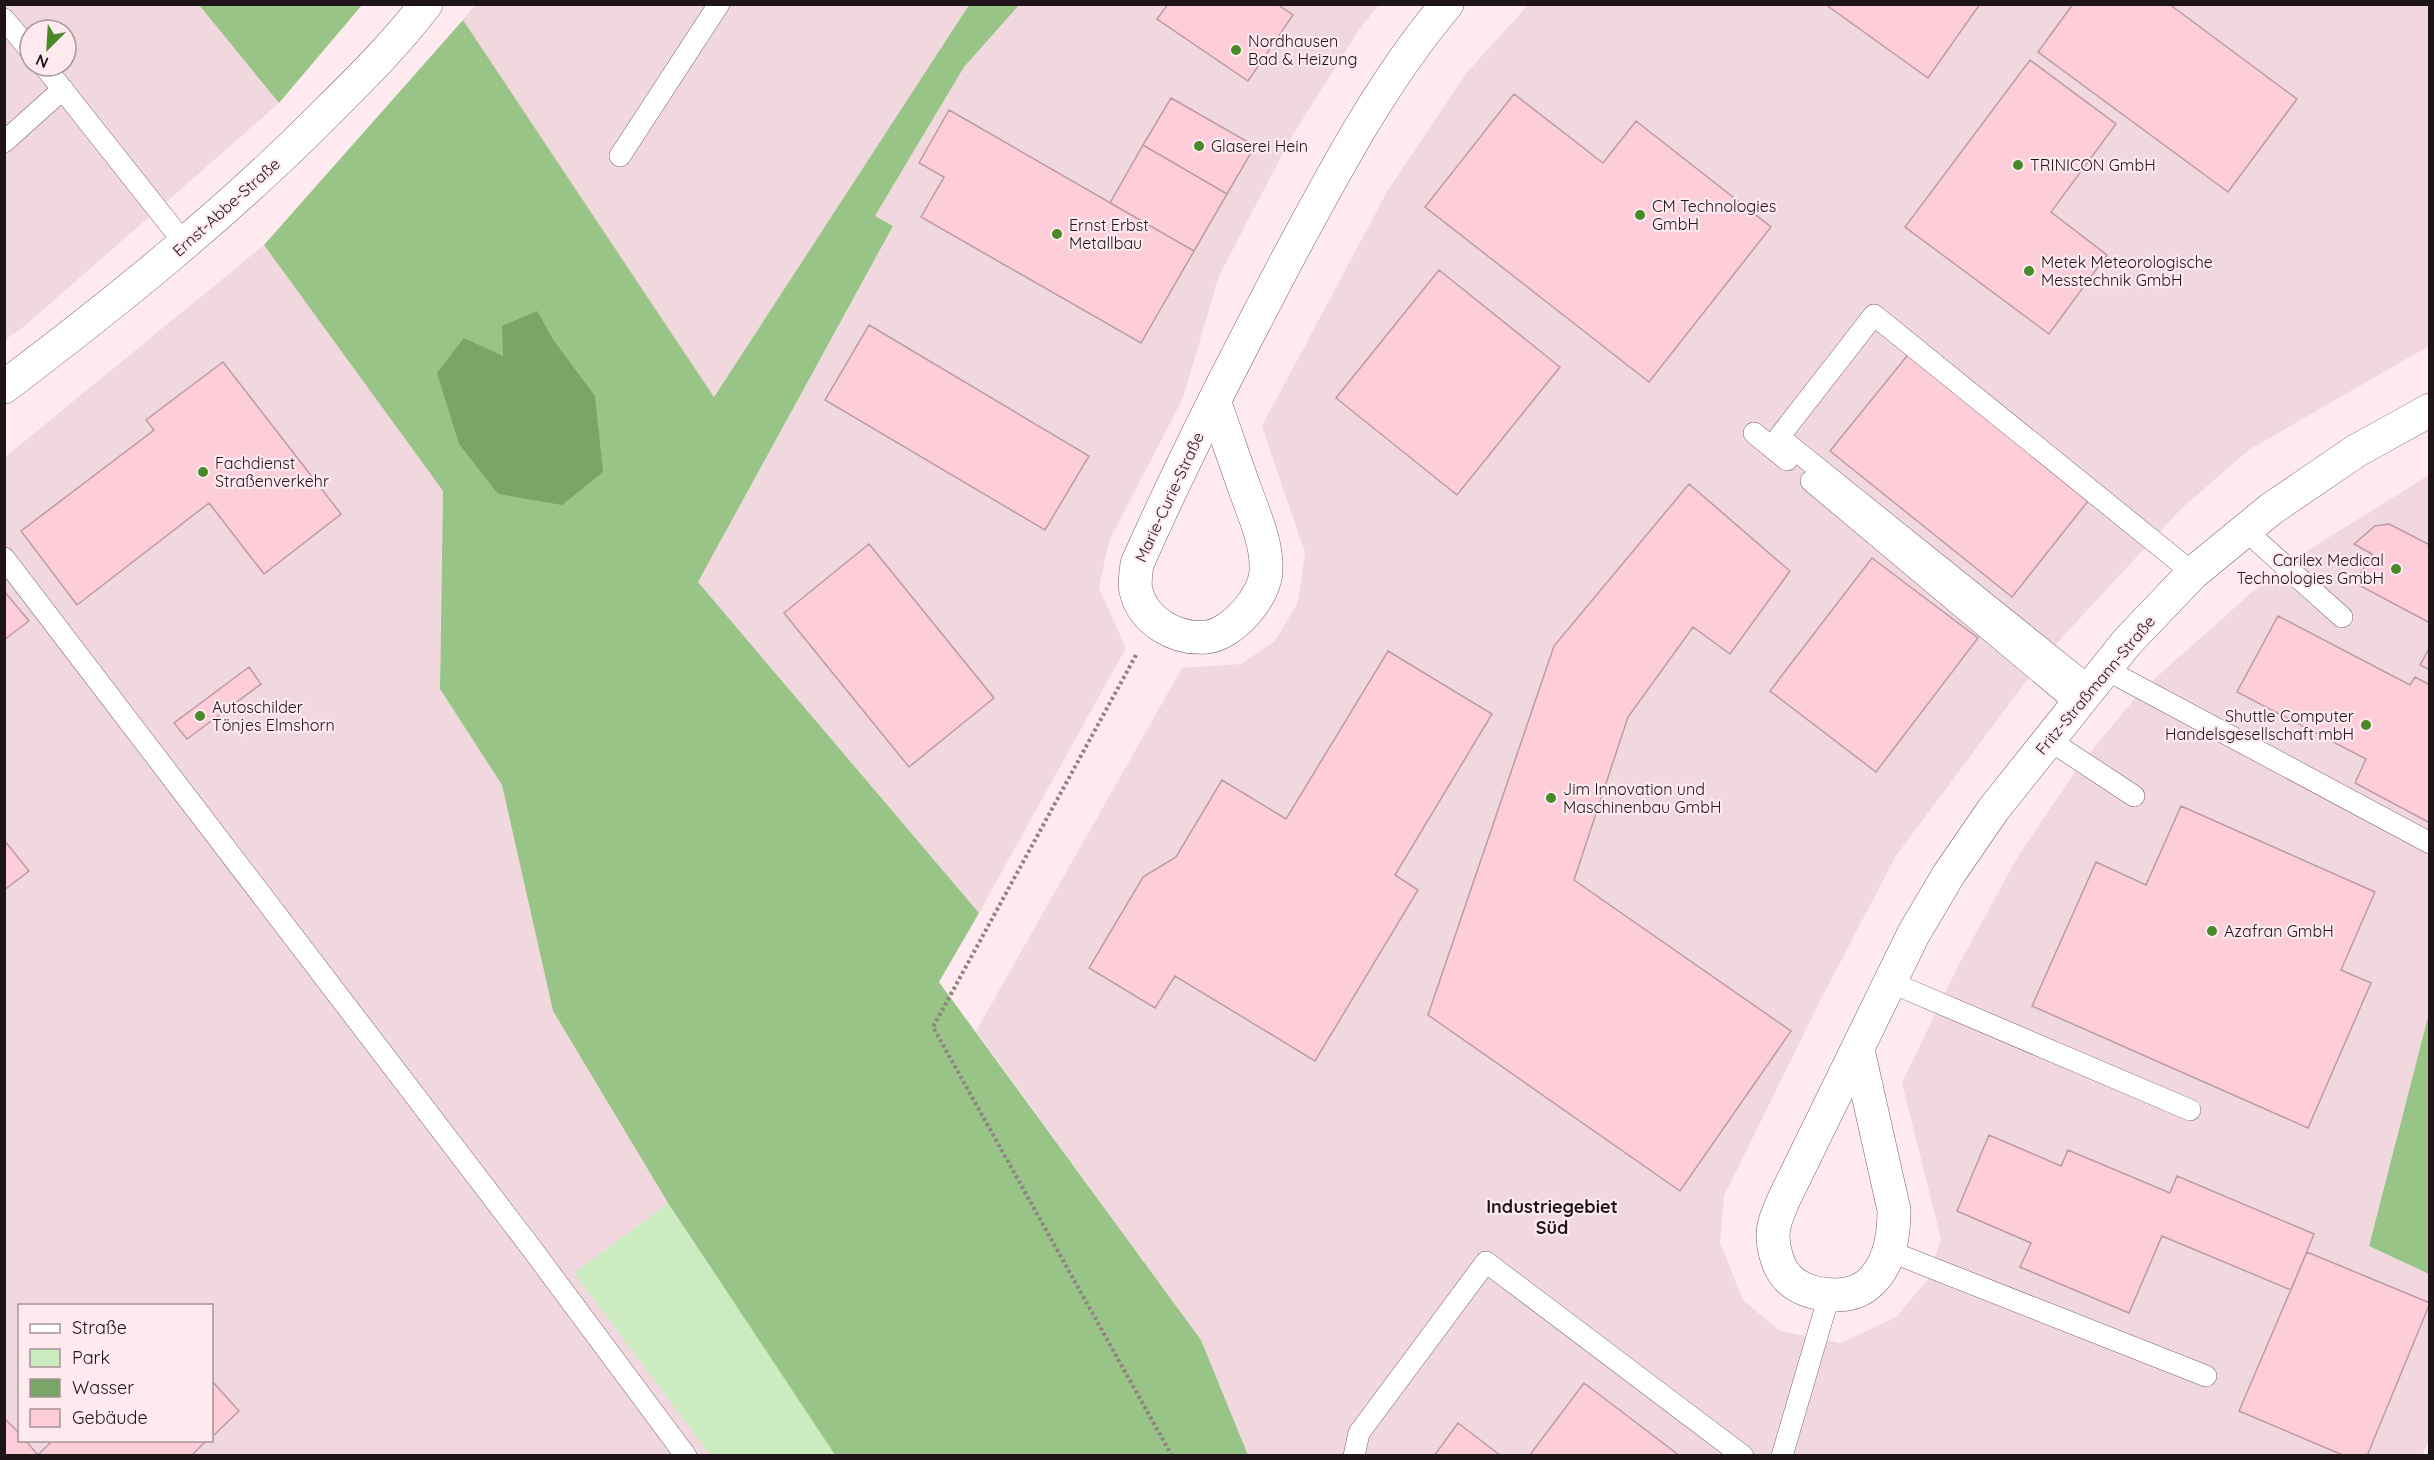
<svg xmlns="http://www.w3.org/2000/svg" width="2434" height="1460" viewBox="0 0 2434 1460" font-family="Quicksand,sans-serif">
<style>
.built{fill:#f1d8df;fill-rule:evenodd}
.green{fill:#ccebc1}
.forest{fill:#98c587}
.water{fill:#7aa569}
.building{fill:#fecdda;stroke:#bb9ba4;stroke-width:1.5}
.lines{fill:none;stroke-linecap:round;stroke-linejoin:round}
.service-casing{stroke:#7e6169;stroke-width:22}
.minor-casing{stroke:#7e6169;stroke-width:34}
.path{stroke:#918185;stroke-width:4;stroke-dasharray:3 3;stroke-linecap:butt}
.service{stroke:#fff;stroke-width:21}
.minor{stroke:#fff;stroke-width:33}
.poi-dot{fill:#49892a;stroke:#ffeaef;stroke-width:2}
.labels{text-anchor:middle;stroke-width:4.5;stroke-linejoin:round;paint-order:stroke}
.poi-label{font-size:16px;fill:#1f1417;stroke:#ffeaef;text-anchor:start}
.street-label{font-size:16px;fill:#1f1417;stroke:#ffeaef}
.neighbourhood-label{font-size:18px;font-weight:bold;fill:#1f1417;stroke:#ffeaef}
</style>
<rect width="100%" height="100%" fill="#ffeaef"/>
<path class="built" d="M476,4l493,1 -255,392 -251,-377z
M5,5h194l80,98 -253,222 -21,15zM30,30h36v36h-36z
M1019,5h360l-20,25 -67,106 -73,140 -36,122 -74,143 -10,47 27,60 -147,265 -281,-331 195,-356 -18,-10 89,-149z
M1528,5h901v341l-180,104 -67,58 -137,148 -149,200 -76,145 -96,195 -4,47 23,57 37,31 61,12 55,-26 32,-38 13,-40 -39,-156 57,-119 59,-108 61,-90 62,-75 137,-122 151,-94v538l-60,233 60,28 1,165 -8,16h-1174l-47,-115 -225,-309 206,-363 59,-4 34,-23 23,-39 7,-49 -43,-127 126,-236 80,-119z
M264,245l179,246 -3,198 62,96 51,226 115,192 -94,70 136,182 -705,1v-999zM20,1306h192v134h-192z"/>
<path class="green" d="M668,1203l167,252h-125l-136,-182z"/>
<path class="forest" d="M199,5h163l-83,98z
M969,5h50l-55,62 -89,149 18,10 -195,356 281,331 -40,69 262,358 47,115h-413l-167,-252 -115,-192 -51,-226 -62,-96 3,-198 -179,-246 199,-225 251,377z
M2429,1013l1,261h-1l-60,-28z"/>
<path class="water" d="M537,311l17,30 41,55 8,76 -41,33 -64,-11 -39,-50 -22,-71 27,-35 39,18 -1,-30z"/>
<path class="building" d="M1168,4h109l16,11 -45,66 -91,-62z
M1825,4h155l-52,74z
M2073,4h96l128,95 -69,93 -190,-140z
M2030,60l86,64 -65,88 56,43 -58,79 -144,-107z
M1514,94l89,69 33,-42 135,106 -122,155 -224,-175z
M1171,98l84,48 -28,48 -84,-49z
M949,110l245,141 -53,92 -220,-126 23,-40 -25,-14z
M1143,145l84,49 -33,57 -84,-48z
M1439,270l121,97 -103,128 -121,-97z
M869,325l220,131 -44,74 -220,-130z
M1911,351l181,145 -80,101 -182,-146z
M223,362l118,152 -77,60 -55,-71 -132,102 -56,-74 133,-101 -8,-10z
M1689,484l101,87 -60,83 -37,-27 -65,90 -54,163 217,151 -111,160 -252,-176 126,-369z
M2389,524l41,21v78l-75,-40 17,-29 -18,-10 21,-18z
M869,544l125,154 -85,69 -125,-154z
M1872,558l106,80 -102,134 -106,-81z
M4,591l25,30 -25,19z
M2278,616l132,69 5,-8 15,8v138l-75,-40 11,-24 -129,-67z
M2430,647v23l-10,-5z
M1388,651l104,63 -97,161 23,15 -103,171 -140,-85 -20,32 -66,-40 54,-91 33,-20 46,-77 64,39z
M249,667l12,17 -74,55 -13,-16z
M2181,806l194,86 -34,78 30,13 -63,145 -276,-122 64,-144 50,23z
M4,840l25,31 -25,19z
M1989,1135l72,31 7,-16 102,43 7,-17 137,58 -23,56 -129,-54 -33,77 -109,-46 11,-24 -74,-32z
M2307,1252l123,51 -63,153h-22l-106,-45z
M212,1381l27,30 -27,26z
M1584,1383l96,73h-151z
M4,1418l16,16v6h5l13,15 15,-15h154l-16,16h-187z
M1458,1423l43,33h-67z"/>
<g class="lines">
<defs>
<path id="service" d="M4,19l26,31
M44,66l141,178
M4,142l59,-53
M620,156l99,-152
M1754,433l33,27
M1811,481l266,223
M2245,530l97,87
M4,558l525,687 157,211
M2105,669l325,174
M2090,687l-311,-250 95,-122 319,258
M2049,740l85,56
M1890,982l300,128
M1889,1251l317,125
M1354,1456l5,-23 127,-171 257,194
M1782,1456l47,-160"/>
<path id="minor" d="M4,387c111,-84 219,-171 317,-269 36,-36 74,-73 105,-114
M1214,401c11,30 21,61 32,91 9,25 21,51 20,78 0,26 -34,65 -60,67 -30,3 -63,-16 -70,-46 -2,-8 0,-18 1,-27 46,-104 98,-205 151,-306 47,-87 94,-177 159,-254
M1858,1050l36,160c0,27 -5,59 -28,76 -20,15 -61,10 -78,-8 -10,-10 -15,-29 -15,-43 0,-12 6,-24 11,-36l130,-266 35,-59 44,-64 134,-168 66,-69 78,-64 85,-58 74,-41"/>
</defs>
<use href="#service" class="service-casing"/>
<use href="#minor" class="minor-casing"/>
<path class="path" d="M1136,655l-203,372 239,429"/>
<use href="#service" class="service"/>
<use href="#minor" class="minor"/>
</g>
<g class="poi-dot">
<circle cx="1236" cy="50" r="6"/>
<circle cx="1199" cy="146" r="6"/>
<circle cx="2018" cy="165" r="6"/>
<circle cx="1640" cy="215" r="6"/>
<circle cx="1057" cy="234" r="6"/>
<circle cx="2029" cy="271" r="6"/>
<circle cx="203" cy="472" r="6"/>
<circle cx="2396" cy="569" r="6"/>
<circle cx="200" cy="716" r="6"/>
<circle cx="2366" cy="725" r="6"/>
<circle cx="1551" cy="798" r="6"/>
<circle cx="2212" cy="931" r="6"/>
</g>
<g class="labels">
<g class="poi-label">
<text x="1248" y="47">Nordhausen<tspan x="1248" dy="18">Bad &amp; Heizung</tspan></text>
<text x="1211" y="152">Glaserei Hein</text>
<text x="2030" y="171">TRINICON GmbH</text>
<text x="1652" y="212">CM Technologies<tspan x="1652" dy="18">GmbH</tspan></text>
<text x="1069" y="231">Ernst Erbst<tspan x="1069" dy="18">Metallbau</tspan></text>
<text x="2041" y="268">Metek Meteorologische<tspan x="2041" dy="18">Messtechnik GmbH</tspan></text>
<text x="215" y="469">Fachdienst<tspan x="215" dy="18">Straßenverkehr</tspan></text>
<text x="2384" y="566" text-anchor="end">Carilex Medical<tspan x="2384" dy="18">Technologies GmbH</tspan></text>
<text x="212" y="713">Autoschilder<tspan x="212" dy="18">Tönjes Elmshorn</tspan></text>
<text x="2354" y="722" text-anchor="end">Shuttle Computer<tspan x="2354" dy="18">Handelsgesellschaft mbH</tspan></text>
<text x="1563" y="795">Jim Innovation und<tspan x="1563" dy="18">Maschinenbau GmbH</tspan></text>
<text x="2224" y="937">Azafran GmbH</text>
</g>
<g class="street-label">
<text transform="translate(226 207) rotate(-42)" y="6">Ernst-Abbe-Straße</text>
<text transform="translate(1169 497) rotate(-65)" y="6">Marie-Curie-Straße</text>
<text transform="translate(2095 685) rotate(-50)" y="6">Fritz-Straßmann-Straße</text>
</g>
<g class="neighbourhood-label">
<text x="1552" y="1213">Industriegebiet<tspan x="1552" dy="21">Süd</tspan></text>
</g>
</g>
<rect width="2434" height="1460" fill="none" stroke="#1f1417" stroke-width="12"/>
<rect x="18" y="1304" width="195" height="138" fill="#ffeaef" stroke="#a59499" stroke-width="1.5"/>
<rect x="30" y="1324" width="30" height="9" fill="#ffffff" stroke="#a59499" stroke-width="1.5"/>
<text x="72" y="1334" font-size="18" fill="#1f1417">Straße</text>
<rect x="30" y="1349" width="30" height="18" fill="#ccebc1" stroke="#a59499" stroke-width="1.5"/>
<text x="72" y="1364" font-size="18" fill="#1f1417">Park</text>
<rect x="30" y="1379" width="30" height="18" fill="#7aa569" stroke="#a59499" stroke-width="1.5"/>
<text x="72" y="1394" font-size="18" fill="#1f1417">Wasser</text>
<rect x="30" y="1409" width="30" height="18" fill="#fecdda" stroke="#a59499" stroke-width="1.5"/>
<text x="72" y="1424" font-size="18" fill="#1f1417">Gebäude</text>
<g transform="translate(48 48) rotate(204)"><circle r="28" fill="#ffeaef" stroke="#a59499" stroke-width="1.5"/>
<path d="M0-4.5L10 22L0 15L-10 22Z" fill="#49892a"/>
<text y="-9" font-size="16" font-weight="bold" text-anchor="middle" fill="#1f1417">N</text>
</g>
</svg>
